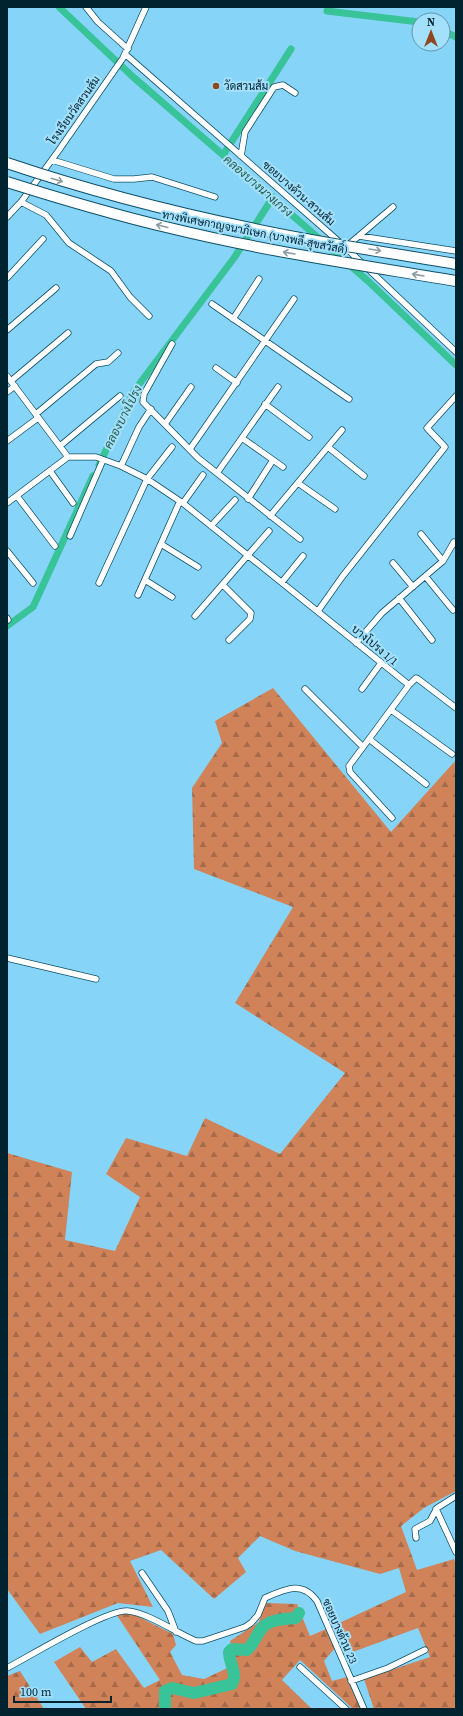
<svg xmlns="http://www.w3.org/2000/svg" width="463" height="1716" viewBox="0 0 463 1716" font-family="'Source Serif 4',Sarabun,serif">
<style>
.forest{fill:url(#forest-firs)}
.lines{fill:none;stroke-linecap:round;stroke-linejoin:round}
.canal{stroke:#39c399;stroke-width:7}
.river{stroke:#39c399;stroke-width:12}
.minor-casing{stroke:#0f5169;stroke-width:7}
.minor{stroke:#fff;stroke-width:5.5}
.motorway-bridge-casing{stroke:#0f5169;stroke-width:12;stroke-linecap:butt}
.motorway-bridge{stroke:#fff;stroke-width:10}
.oneway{stroke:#8d9ca2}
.poi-dot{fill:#8d481f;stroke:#a3e0fc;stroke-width:1.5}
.labels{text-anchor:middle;stroke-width:4;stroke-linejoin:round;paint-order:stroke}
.poi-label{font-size:11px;fill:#012330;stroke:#a3e0fc;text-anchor:start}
.street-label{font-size:11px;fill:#012330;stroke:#a3e0fc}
.water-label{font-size:12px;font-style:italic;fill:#265c4a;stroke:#a3e0fc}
</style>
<defs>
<pattern id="forest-firs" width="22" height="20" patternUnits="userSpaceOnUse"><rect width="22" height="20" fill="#d08359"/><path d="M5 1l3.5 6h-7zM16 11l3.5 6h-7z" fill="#a66b4a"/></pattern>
</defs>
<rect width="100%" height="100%" fill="#86d5f8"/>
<path class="forest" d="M273,688l118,144 65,-72v731l-32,17 -23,18 16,44 37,-11 2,6v144h-82l-10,-30 66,-22 -12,-29 -68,25 -13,-29 69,-32 -7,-24 -19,6 -85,-23 -35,-15 -22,22 8,14 -32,27 -53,-49 -31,11 23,46 -35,-4 -78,31 -33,-45v-436l65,19 -7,68 50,11 25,-54 -34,-23 20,-36 61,18 18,-38 75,36 65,-81 -110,-70 58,-96 -99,-38 -2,-81 30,-45 -7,-22z
M265,1603l32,1 13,32 16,-7 9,19 -11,13 8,20 15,-4 16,32h-10l-53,-49 -18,20 30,29h-226l-32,-47 26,-15 12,15 24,-13 28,39 16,-8 -44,-66h17l40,20 3,11 -6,7 12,23 22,4 32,-15 -6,-23 29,-19z
M20,1671l24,38h-37v-33z"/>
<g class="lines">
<path class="canal" d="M59,7l73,69 236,205 88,84
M327,11l92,11
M443,31l13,6
M223,155l68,-106
M99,465l35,-74 100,-133 39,-61
M7,626l26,-19 60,-131"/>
<path class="river" d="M165,1709v-18l7,-3 22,5 38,-9c6,-11 -3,-20 -3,-32l3,-3 15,1c7,-6 9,-15 15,-22 8,-9 23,-9 34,-10l3,-5"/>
<defs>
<path id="minor" d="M86,7l12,15 30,27
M125,54l220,193 111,105
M241,156l4,-24 29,-45 9,-2 12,8
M52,160l62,19h20l18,-2 63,20
M21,202l25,13 23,28 42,28 19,26 19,19
M7,217l14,-15 38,-52 64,-92 23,-51
M359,236l97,15
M347,246l46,-39
M7,278l36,-39
M212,304l137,95
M233,319l26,-40
M7,330l49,-42
M172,344l-28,50 -1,8 55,56 102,81
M216,368l21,15
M7,376l61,81h28l25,9 26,13 37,25 225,181 -60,81 1,6 42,46
M11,381l57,-48
M7,392l8,-6
M265,404l44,33
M36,414l60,-50 12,-2 10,-9
M165,424l26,-37
M242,438l41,29
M7,441l31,-23
M60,446l60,-50
M328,447l36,29
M190,449l104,-150
M121,466l18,-39 12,-18
M50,471l23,32
M217,473l61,-86
M298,483l37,26
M17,496l38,50
M248,499l25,-39
M7,503l61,-46
M183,503l20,-28
M270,516l72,-86
M211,526l24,-26
M421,534l22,27
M70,536l33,-76
M161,544l37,23
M7,551l26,32
M393,563l20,24
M426,577l27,33
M145,580l27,17
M282,582l21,-26
M99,583l48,-104 25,-32
M223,585l28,28 -1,6 -21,21
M138,595l42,-94
M399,598l33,42
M318,611l24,-34 103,-130 -18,-19 29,-32
M195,616l74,-85
M7,618l1,2
M356,643l26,-30 61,-52 11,-19 2,2
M409,685l7,-7 2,1 38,29
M305,689l58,58
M362,689l19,-26
M391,710l61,44
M369,739l57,45
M7,958l89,21
M436,1509l20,43
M416,1538l-1,-9 15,-8 7,-13 19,-12
M142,1573l26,38 8,21
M300,1667l46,42
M7,1668c21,-11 102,-60 121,-57 20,2 49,22 68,30h7l42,-14 6,-4 7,-8 7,-17c20,-9 37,-18 52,3l47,108
M351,1681l37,-13 37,-18"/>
</defs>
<use href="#minor" class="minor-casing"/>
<use href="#minor" class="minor"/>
<defs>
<path id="motorway-bridge" d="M7,163c80,27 161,48 243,65 68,15 137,24 206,36
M7,182c54,17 108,33 163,46 94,23 191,37 286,53"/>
</defs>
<use href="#motorway-bridge" class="motorway-bridge-casing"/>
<use href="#motorway-bridge" class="motorway-bridge"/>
</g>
<defs><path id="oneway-shaft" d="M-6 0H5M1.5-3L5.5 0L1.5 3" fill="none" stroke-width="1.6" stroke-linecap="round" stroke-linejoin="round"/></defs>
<g class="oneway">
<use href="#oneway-shaft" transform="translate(57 180) rotate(17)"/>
<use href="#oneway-shaft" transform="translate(162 226) rotate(-166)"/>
<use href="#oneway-shaft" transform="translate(375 250) rotate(9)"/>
<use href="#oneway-shaft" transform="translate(289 253) rotate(-170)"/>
<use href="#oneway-shaft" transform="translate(418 275) rotate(-170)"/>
</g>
<circle class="poi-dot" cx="216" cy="86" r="4"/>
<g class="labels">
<g class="poi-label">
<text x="224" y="90">วัดสวนส้ม</text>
</g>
<g class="street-label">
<text transform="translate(74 110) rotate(-55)" y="4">โรงเรียนวัดสวนส้ม</text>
<text transform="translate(299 193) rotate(41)" y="4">ซอยบางด้วน-สวนส้ม</text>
<text transform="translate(255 232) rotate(11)" y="4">ทางพิเศษกาญจนาภิเษก (บางพลี-สุขสวัสดิ์)</text>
<text transform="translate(375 645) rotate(40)" y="4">บางโปรง 1/1</text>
<text transform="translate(340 1631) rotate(66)" y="4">ซอยบางด้วน 23</text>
</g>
<g class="water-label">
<text transform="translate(258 186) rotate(41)" y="4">คลองบางนางเกรง</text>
<text transform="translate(123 417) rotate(-63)" y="4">คลองบางโปรง</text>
</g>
</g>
<rect width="463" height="1716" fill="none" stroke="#012330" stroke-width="16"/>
<g transform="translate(431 32)"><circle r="19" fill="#a3e0fc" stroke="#6294aa"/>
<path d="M0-3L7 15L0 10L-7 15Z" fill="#8d481f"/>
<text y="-6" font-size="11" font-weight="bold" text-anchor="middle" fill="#012330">N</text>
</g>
<path d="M14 1696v6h97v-6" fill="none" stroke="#012330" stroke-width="2"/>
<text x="20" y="1696" font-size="12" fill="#012330" stroke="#a3e0fc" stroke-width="3" paint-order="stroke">100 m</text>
</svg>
